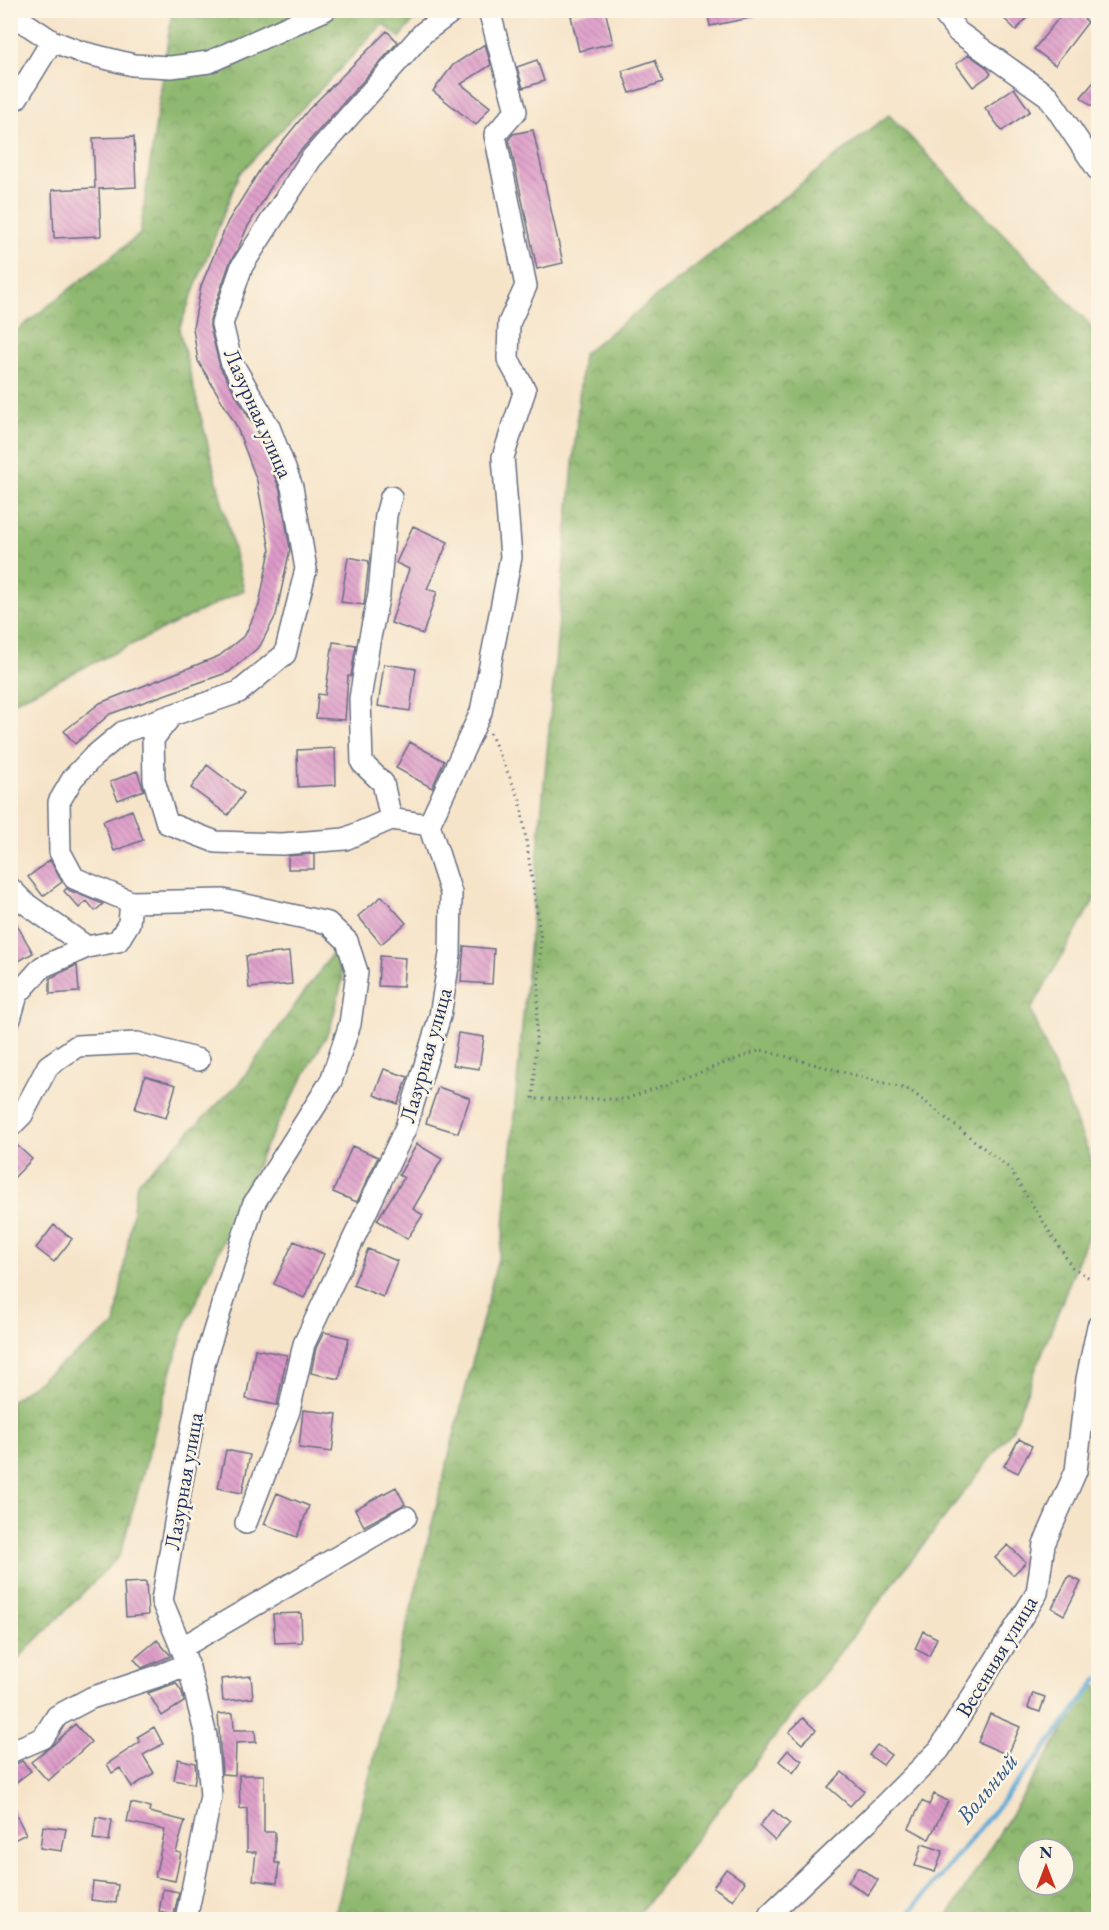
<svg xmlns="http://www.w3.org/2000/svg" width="1109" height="1930" viewBox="0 0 1109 1930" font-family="'EB Garamond',serif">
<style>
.forest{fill:url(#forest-crowns);stroke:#557466;stroke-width:1.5;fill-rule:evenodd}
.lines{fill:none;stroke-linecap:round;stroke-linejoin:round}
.stream{stroke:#60aad8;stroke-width:5}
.building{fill:url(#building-back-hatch)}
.minor-casing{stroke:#686e83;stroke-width:24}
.path{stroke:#686e83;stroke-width:3;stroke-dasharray:1.5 4.5;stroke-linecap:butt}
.minor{stroke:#fff;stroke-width:21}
.labels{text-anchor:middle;stroke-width:5;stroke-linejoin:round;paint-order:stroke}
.street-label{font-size:22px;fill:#1b2f5e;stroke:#fcf5e5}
.water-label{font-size:24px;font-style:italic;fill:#335a89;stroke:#fcf5e5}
</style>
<defs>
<pattern id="forest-crowns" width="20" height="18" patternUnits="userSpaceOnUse" patternTransform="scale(1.5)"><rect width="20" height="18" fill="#8fb86f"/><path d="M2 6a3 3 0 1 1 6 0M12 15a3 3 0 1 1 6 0" fill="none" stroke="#74965e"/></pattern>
<pattern id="building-back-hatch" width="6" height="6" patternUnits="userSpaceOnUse" patternTransform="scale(1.5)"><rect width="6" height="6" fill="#dd99c8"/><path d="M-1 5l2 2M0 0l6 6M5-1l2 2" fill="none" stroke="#b27da6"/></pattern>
</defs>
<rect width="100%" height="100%" fill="#fcf5e5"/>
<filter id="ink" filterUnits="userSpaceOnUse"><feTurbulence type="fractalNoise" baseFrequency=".0167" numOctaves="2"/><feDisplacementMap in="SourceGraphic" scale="12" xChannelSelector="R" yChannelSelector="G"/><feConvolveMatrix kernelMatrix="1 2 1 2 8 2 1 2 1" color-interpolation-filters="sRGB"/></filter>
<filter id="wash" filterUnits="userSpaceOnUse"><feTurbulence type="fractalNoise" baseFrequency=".008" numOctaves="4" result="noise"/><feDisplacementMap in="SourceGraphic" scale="24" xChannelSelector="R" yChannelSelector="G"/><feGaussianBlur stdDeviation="1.35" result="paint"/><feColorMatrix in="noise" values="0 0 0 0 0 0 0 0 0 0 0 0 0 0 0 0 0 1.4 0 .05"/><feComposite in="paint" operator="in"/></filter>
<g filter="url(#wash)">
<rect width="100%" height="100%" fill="#f6e4c9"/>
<path class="forest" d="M172,11h249l-21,27 -17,-14 -144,150 -60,155 65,261 -233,113v-368l129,-101z
M889,115l209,218v560l-67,117 67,166v34l-86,220 -324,419 -52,70h-302l169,-681 80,-884z
M334,951l9,27 -13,51 -65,118 -83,187 -62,221 -109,111v-265l104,-76 22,-142 103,-101z
M1091,1686l7,1v232h-152zM1028,1849h36v36h-36z"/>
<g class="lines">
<path class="stream" d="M904,1920l136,-165 58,-76"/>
</g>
<g id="blocks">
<path class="building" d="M593,10h12l8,33 -34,8 -8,-35z
M707,10h48v7l-45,9z
M995,10h39l-18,20z
M1065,10h8l15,12 -33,43 -21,-16z
M387,31l11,11 -121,135 -30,51 -9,21 -8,13 -20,58v7l10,40 37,65 23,58 10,59 -14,66 -16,31 -31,26 -119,42 -35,30 -11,-13 36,-28 119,-47 26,-21 14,-30 11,-55 -13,-69 -21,-56 -38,-64 -5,-33 8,-42 27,-65 33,-53 48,-59z
M485,44l6,21 -30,19 29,23 -14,18 -43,-34 20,-26z
M969,55l17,12 5,7 -18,13 -17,-23z
M537,60l7,21 -21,7 -6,-21z
M655,60l8,22 -33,11 -8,-22z
M1098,77v21l-7,8 -10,-9z
M1014,88l16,23 -28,20 -17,-23z
M533,130l30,133 -26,6 -28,-130 4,-5z
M134,137l2,50 -37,2 2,47 -47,2 -2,-48 43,-2 -2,-50z
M413,526l35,16 -21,47 10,3 -14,42 -32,-11 18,-54 -13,-6z
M348,557l21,4 -5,44 -23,-3z
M333,642l23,3 -5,31h-3l-3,44 -29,-2 2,-24 7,1z
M384,664l32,5 -6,42 -32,-5z
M410,742l34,19 -12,27 -36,-20z
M335,748l1,37 -38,2 -1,-37z
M207,765l37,28 -16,22 -37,-27z
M137,771l7,19 -26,10 -8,-18z
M132,810l11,30 -29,11 -11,-30z
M314,854v15h-26v-13z
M50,860l12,22 -19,14 -15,-19z
M67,888l2,2 34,14 -8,7 -8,-10 -8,7 -15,-17z
M382,896l24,27 -25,21 -23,-28z
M10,913l23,40 -23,13z
M464,946l30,3 -2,35 -31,-2z
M289,952l3,32 -43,4 -3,-32z
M380,956l25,2 -2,29 -25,-1z
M77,965l2,27 -29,2v-16z
M458,1033l26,4 -5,32 -26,-4z
M384,1069l24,8 -10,27 -24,-9z
M145,1076l31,9 -10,33 -31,-9z
M438,1087l32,11 -12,35 -32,-10z
M10,1139l22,20 -22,23z
M417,1144l25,15 -29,50 10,6 -16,24 -30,-19 27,-42 -5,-3z
M352,1146l26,11 -21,45 -24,-10z
M54,1225l18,14 -18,23 -18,-14z
M294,1241l30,13 -20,44 -30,-14z
M368,1249l29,12 -14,36 -30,-12z
M324,1332l25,6 -10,41 -28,-6 5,-25z
M255,1349l32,6 -10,50 -31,-6z
M303,1410l34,4 -5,38 -33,-4z
M1019,1439l13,7 -14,27 -14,-7z
M226,1450l24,5 -8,38 -24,-5z
M396,1487l9,17 -41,22 -9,-17z
M277,1493l32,13 -12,31 -33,-13z
M1008,1545l18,17 -13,13 -18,-17z
M1069,1576l12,6 -17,33 -12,-7z
M146,1582l2,33 -22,2 -2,-34z
M301,1613l1,29 -27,1 -2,-29z
M923,1631l14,7 -8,18 -14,-7z
M157,1640l14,16 -29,12 -8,-9z
M251,1676l2,22 -30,3 -2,-22z
M176,1683l6,9 2,10 -22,14 -14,-23z
M1033,1693l12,4 -5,15 -12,-4z
M233,1713l1,17h21l1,12 -20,1 -1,32 -13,-1 -4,-60z
M990,1714l30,13 -12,28 -30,-13z
M803,1718l13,12 -14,14 -13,-12z
M75,1724l16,18 -43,39 -17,-19 22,-17z
M154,1727l9,17 -20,11 11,18 -22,14 -12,-19 -8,5 -5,-9 33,-22 -3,-5z
M877,1745l14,10 -8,10 -14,-10z
M788,1750l14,11 -9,12 -14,-12z
M178,1759l17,4 1,10 -2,11 -20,-4z
M22,1761l9,10 -21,16v-20z
M842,1772l22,19 -14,15 -22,-19z
M239,1775h25v57h11v31h4l-2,20 -24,-3 3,-28h-9v-44l-7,1z
M934,1794l14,7 -19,38 -20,-11 13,-27 7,4z
M10,1803l16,31 -16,8z
M131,1803l19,4 -1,5 36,9 -9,31 5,1 -6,28 -20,-4 10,-47 -38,-8z
M773,1810l17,14 -15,17 -16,-15z
M96,1817l16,3 -3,21 -16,-2z
M43,1826l23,3 -4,22 -22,-3z
M922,1844l21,7 -8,21 -20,-6z
M858,1867l20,13 -10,15 -20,-13z
M726,1869l19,13 -12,18 -20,-13z
M93,1882l25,3 -2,18 -25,-3z
M163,1889l16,3 -5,23 -15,-3z"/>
</g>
</g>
<g filter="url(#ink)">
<use href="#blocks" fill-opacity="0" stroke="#686e83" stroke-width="1.5"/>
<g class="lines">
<defs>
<path id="minor" d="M941,10l17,22 90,64 50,74
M10,13l42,28 29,11 52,13 38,2 38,-5 116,-52
M10,102l7,-4 35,-57
M171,716l-18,23 1,41 13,43 49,19 66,2 63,-5 46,-20
M429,825l52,-113 30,-155 -8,-100 22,-67 -17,-31 1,-36 17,-37 -31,-151 21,-24 -27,-101
M10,888l15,15 62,44 31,-6 11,-18 2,-21 -57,-24 -14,-26 -1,-50 14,-24 20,-21 30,-25 116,-40 46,-38 21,-85 -14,-82 -23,-60 -38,-66 -9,-37 20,-58 69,-107 112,-126 31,-23
M131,902l92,-2 105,23 19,18 10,31 -7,52 -19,57 -78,124 -48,155 -24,127 -19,114 26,63 18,72 5,60 -25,124
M10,1019l7,-24 25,-28 45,-20
M10,1127l12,-12 26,-49 29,-20 60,-3 62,17
M246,1523l43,-112 15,-67 102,-217 34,-111 10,-62 1,-61 -22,-68 -38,-6 -8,-36 -21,-20 -2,-64 9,-57 10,-48 7,-79 5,-18
M181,1648l225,-131
M10,1752l33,-14 14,-22 34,-18 67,-22 30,-12
M767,1920l3,-6 99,-94 70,-70 98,-157 7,-49 32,-73 11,-92 11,-53"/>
</defs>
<use href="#minor" class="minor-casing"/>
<path class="path" d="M490,733l30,67 21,139 -8,160h93l135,-49 149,40 99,78 63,99 26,16"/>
<use href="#minor" class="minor"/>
</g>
</g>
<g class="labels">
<g class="street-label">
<text transform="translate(259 413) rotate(66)" y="8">Лазурная улица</text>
<text transform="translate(425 1055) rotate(-74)" y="8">Лазурная улица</text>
<text transform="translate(183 1481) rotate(-80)" y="8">Лазурная улица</text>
<text transform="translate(996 1656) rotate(-59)" y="8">Весенняя улица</text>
</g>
<g class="water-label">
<text transform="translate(987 1788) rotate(-51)" y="8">Вольный</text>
</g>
</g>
<rect width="1109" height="1930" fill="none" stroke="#fcf5e5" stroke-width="36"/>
<g transform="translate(1046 1867)"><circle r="28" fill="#fcf5e5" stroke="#a2a6af" stroke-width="1.5"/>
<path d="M0-4.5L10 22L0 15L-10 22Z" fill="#c8321e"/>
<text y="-9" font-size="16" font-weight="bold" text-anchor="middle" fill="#1b2f5e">N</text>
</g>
</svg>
